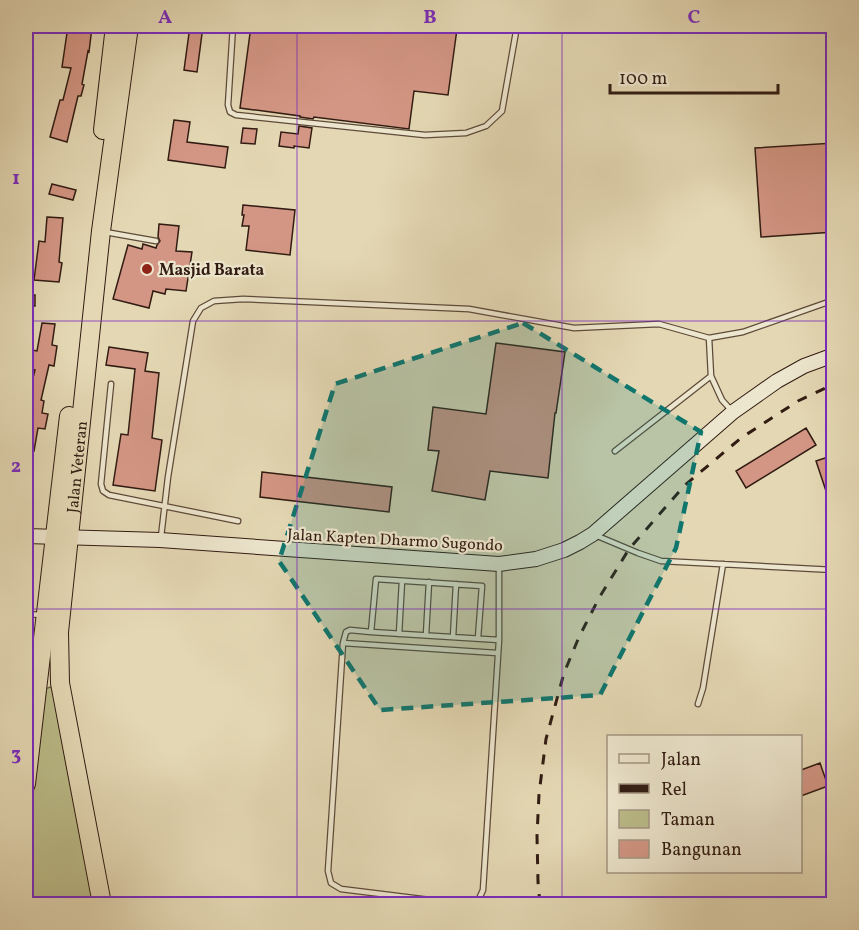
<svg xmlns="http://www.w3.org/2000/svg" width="859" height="930" viewBox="0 0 859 930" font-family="Vollkorn,serif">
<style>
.green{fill:#bbbc89;stroke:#766c4e;stroke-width:1.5}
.building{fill:#d39684;stroke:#311b12;stroke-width:1.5}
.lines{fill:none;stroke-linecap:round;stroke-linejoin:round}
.lane-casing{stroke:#5e4a3a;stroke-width:7}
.secondary-casing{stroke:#311b12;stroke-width:16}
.highway-casing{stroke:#311b12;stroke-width:20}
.lane{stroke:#ede6ce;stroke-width:4.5}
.secondary{stroke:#ede6ce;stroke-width:14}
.highway{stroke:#e4d8b4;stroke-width:18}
.rail{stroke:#311b12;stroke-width:3;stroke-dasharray:10 10;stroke-linecap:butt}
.marked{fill:#0f766e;fill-opacity:0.2;stroke:#0f766e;stroke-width:4.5;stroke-dasharray:12 8;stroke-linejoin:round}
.grid{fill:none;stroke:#7b2cbf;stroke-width:1.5;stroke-opacity:0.55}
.poi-dot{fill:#8f2418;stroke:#ede6ce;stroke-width:2}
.labels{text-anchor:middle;stroke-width:4.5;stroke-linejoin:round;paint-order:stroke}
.poi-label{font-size:16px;font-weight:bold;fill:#311b12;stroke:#ede6ce;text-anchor:start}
.street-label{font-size:16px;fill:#311b12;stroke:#ede6ce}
.neatline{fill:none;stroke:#7b2cbf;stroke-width:2}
.grid-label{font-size:20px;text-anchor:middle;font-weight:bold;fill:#7b2cbf}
</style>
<rect width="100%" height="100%" fill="#e4d8b4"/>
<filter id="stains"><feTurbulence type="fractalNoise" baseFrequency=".00333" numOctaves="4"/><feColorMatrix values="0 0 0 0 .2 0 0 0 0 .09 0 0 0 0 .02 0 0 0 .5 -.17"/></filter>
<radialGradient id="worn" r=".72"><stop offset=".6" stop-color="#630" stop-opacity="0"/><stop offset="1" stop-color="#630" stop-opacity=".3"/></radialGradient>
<path class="green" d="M50,687l5,3 39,214h-68v-51l19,-164z"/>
<path class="building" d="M68,26l24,1 -3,25 -1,-1 -6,33 2,1 -3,11h-3l-11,46 -17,-5 10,-37h3l8,-32 -9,-1z
M190,26h13l-6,46 -13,-2z
M251,26h175l31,3 -9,66 -34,-4 -5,38 -95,-12 -1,2 -13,-2v-1l-60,-8z
M174,120l16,2 -3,20 41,5 -3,21 -57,-8z
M299,126l13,2 -3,20 -15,-2v2l-15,-2 2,-14 17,2z
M243,128l14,1 -2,15 -14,-1z
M834,143v89l-73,5 -6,-89z
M52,184l24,6 -3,10 -24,-6z
M243,205l52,5 -5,45 -44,-5 3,-24h-7l2,-11h-2z
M47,217l16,1 -4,44 3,1 -3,19 -25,-2 5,-39 6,1z
M159,224l20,2 -3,25 16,1 -6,39 -20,-2 -1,5 -12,-3 -4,17 -36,-9 15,-54 14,4 1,-5 13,4 1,-3 3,-4 -2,-4z
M26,295h9v11h-9z
M42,323l13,1 -3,21 5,1 -3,20 -5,-1 -8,35 3,1 -2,12 6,1 -3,15 -7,-1 -4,23 -8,-2v-51h2l7,-28 -8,-1 1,-8h-2v-12l11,2z
M496,343l69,9 -9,61h-1l-7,65 -58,-7 -5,29 -53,-9 7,-40 -11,-1 5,-43 53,7z
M109,347l39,6 -3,18 14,2 -7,65 10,2 -7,51 -42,-6 8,-51 7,1 7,-66 -29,-4z
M806,428l10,17 -70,43 -10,-17z
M834,455v53l-2,1 -16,-48z
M262,472l130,15 -3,25 -129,-15z
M820,763l8,23 -27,10v-26z"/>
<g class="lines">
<defs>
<path id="lane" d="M233,26l-5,79 2,7 6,3 189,20 41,-2 20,-7 16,-15 15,-85
M105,232l51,9
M709,338l34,-6 91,-32
M111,384l-10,100 2,7 6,4 129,26
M615,451l96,-75
M595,535l43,18 23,8 173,9
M161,537l7,-60 25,-156 8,-13 13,-7 29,-2 226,10 105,19 85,-4 50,14 2,38 11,24 9,10
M26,614l16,1
M399,634l3,-53
M426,635l3,-53
M453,637l3,-53
M478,638l4,-52 -106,-7 -5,53 128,8
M343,643l3,-11 4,-2 21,2
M698,704l5,-16 20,-124
M462,904l-121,-15 -10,-6 -3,-12 15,-228 154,10
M468,904l10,-3 5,-11 16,-250v-73"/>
<path id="secondary" d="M26,536l134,4 339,24 37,-5 28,-9 16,-8 13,-8 140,-122 44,-31 27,-15 30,-11"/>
<g id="highway">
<path d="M103,130l12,-104"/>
<path d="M26,784l43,-368"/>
<path id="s1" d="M102,904l-42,-221 -1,-51 42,-401 28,-205"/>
</g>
</defs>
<use href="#lane" class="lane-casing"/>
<use href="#secondary" class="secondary-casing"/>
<use href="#highway" class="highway-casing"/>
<use href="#lane" class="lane"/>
<use href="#secondary" class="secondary"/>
<use href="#highway" class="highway"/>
<path class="rail" d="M540,904l-2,-22 -1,-46 2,-42 7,-55 18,-66 15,-36 20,-39 30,-49 56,-64 56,-47 57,-37 36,-17"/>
</g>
<path class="marked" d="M523,323l178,109 -25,116 -76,147 -220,15 -101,-149 56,-177z"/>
<path class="grid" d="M297,26v878M562,26v878M26,321h808M26,609h808"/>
<circle class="poi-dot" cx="147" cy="269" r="6"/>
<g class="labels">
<g class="poi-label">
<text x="159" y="275">Masjid Barata</text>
</g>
<g class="street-label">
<text dy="6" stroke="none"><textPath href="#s1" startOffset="442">Jalan Veteran</textPath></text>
<text transform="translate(395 539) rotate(3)" y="6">Jalan Kapten Dharmo Sugondo</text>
</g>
</g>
<rect width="859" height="930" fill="none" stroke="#e4d8b4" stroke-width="66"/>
<rect x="607" y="735" width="195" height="138" fill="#ede6ce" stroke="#a29583" stroke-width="1.5"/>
<rect x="619" y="754" width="30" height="9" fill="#ede6ce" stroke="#a29583" stroke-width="1.5"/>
<text x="661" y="765" font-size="18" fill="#311b12">Jalan</text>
<rect x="619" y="784" width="30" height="9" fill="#311b12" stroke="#a29583" stroke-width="1.5"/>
<text x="661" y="795" font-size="18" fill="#311b12">Rel</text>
<rect x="619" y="810" width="30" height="18" fill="#bbbc89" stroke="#a29583" stroke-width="1.5"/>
<text x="661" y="825" font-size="18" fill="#311b12">Taman</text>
<rect x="619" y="840" width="30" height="18" fill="#d39684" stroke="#a29583" stroke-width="1.5"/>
<text x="661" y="855" font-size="18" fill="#311b12">Bangunan</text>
<path d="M610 84v9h168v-9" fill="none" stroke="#311b12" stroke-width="3"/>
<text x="619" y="84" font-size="18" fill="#311b12" stroke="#ede6ce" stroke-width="4.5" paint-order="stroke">100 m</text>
<rect x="33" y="33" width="793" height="864" class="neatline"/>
<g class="grid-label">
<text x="165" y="23">A</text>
<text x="430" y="23">B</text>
<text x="694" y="23">C</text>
<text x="16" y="184">1</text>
<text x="16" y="472">2</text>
<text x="16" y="760">3</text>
</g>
<rect width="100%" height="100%" filter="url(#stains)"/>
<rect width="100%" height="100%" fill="url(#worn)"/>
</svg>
